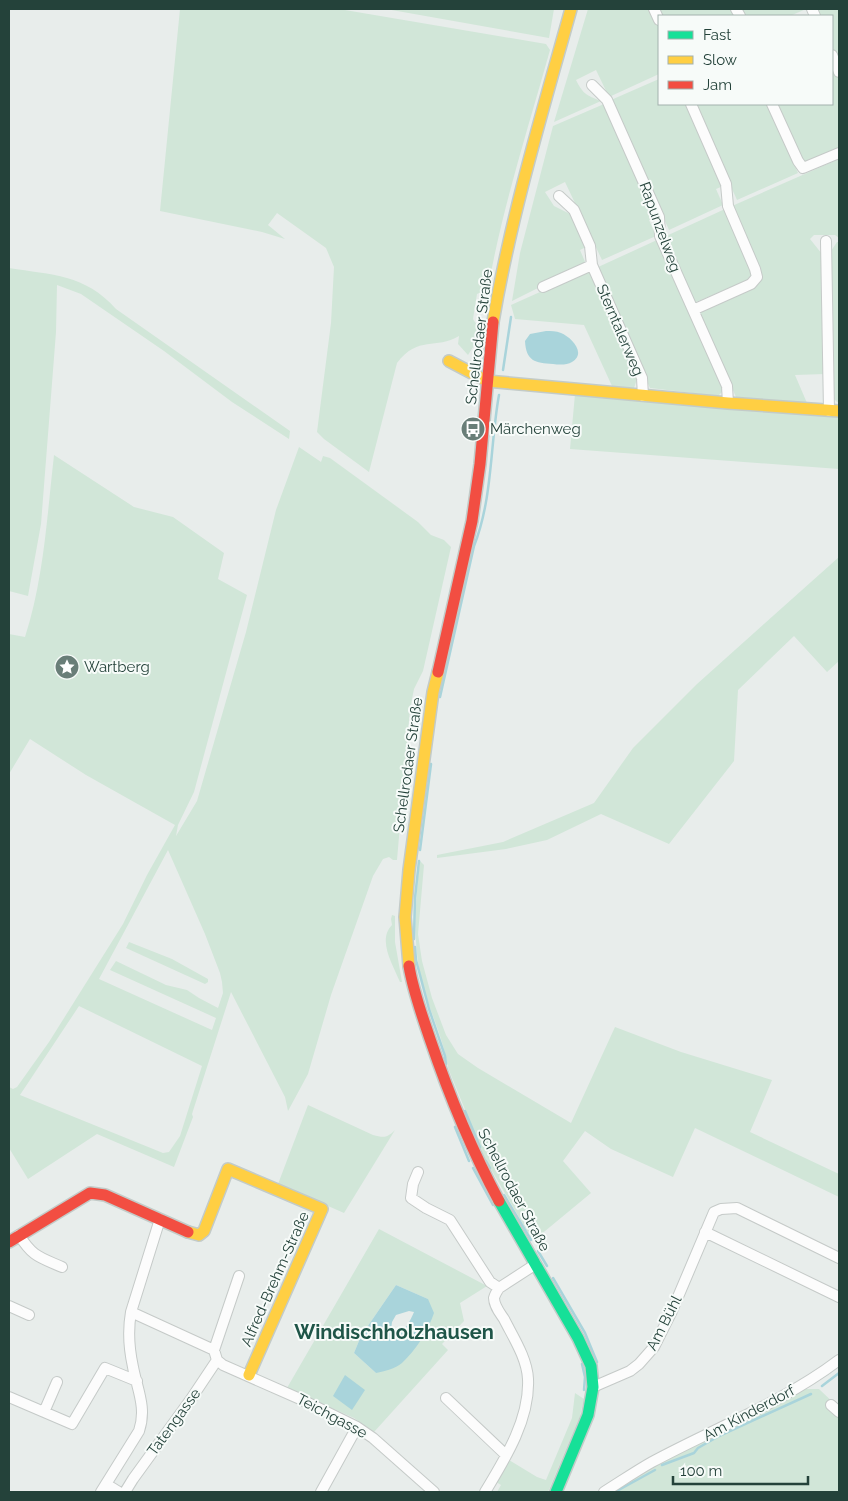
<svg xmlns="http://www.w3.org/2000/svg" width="848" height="1501" viewBox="0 0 848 1501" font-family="Raleway,sans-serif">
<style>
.green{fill:#d1e6d8;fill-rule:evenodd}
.water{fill:#a9d4db;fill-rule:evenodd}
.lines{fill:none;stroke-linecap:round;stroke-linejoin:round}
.stream{stroke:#a9d4db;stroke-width:2.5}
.street-casing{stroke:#c5cac8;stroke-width:12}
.fast-casing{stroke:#c3cbc8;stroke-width:14}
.slow-casing{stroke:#c3cbc8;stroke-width:14}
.jam-casing{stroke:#c3cbc8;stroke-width:14}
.street{stroke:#fcfcfc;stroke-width:10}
.fast{stroke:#16e098;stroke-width:11}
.slow{stroke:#ffcf43;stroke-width:11}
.jam{stroke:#f24e42;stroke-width:11}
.labels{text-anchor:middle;stroke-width:4;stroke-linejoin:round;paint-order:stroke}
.street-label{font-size:15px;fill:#24423a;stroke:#f7fbf9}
.poi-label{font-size:15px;fill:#24423a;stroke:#f7fbf9;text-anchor:start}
.district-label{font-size:20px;font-weight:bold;fill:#1f5548;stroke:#f7fbf9}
</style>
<rect width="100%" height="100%" fill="#e8edeb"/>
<path class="green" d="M180,9h159l207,35 4,6c-22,79 -48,158 -62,239l-11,5 -4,25 9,14 -14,22 -10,-11 1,-8c-23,14 -41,-1 -62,27l-28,109 -45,-33 -7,-7 14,-109 3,-56 -8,-19 -49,-35 -9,12 17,14 -23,-7 -102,-21z
M386,9h168l-5,29z
M588,9h64l7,17v48l-50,23 -13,-27 -20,10c7,14 10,15 25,21l-47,21z
M659,9h74l4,7h-74z
M741,9h65l-16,7h-46z
M815,9h24v53l-7,-16v-30h-14z
M832,64l7,17v69l-32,13 -5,-4 -26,-55h56z
M659,79v25h27l37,82 -7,3 7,16 -54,25 -58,-130z
M604,104l51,113 -6,3 7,16 -54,24 -37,-78 -20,10 9,14 18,9 14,32 -6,3 6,14 -74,37 8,-48 33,-127z
M694,104h74l30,69 -61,27z
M839,159v79l-4,-3h-21l-4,4 12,15 3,120 -30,1 12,28 -71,-6 -36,-81 2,-5 56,-27 3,-4v-9l-29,-65z
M725,209l27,65 -4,6 -52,22 -4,-1 -28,-64z
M657,240l65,146v6l-4,4 -68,-8 -54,-120z
M837,242h2v161l-2,-1 -4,-4 -4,-144z
M9,268c43,7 76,6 107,41l174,122 -1,8 -57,-37 -68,-51 -83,-57 -24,-9 -1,47 -15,192 -13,72 -19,-5z
M589,270l48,109 -3,9 -22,-2 -28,-61 -69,-6 -4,-14z
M575,394l264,22v53l-269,-20z
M299,447l22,15 2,-6 7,2 88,64 13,13 13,5 7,7 -28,124 -9,18 -4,20 -13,151h-4l-4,-3 -6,2 -10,17 -42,119 -23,79 -20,37 -3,-14 -54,-105 -39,122 1,3 -19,50 -77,-33 -69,45 -19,-31v-61l4,2 4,-2 32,-45 74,-118 24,-49 28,-50 -89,-50 -56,-36 -21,35v-140l16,3c19,-59 22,-121 29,-182l80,52 39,10 51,36 -6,26 29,16 -53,197 -16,33 -2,11 21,-35 49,-169 30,-122zM168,850l37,84 15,39 2,9 1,11 -5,15 -19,-10 -12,-8 -21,-5 -50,-24 -6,9 106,48 -4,12 -113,-51zM79,1006l123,60 -22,70 -11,16 -6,1 -143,-58z
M839,557v104l-12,11 -33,-36 -56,54 -4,71 -65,83 -68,-30 -54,26 -41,9 -69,9v-3l66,-13 91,-39 39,-55 64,-64z
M420,861l4,4 -6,69 4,27 10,37 14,37 12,19 20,14 93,55 44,-96 66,25 91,28 -22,52 89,42v23l-144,-69 -22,49 -62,-28 -26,-18 -22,30 28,32 -58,48 -47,-80 -38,-93c-4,-28 -17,-54 -25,-81 -11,-43 -8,-83 -3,-126z
M392,915l3,1v26l7,40h-2c-7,-17 -23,-42 -8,-57l-1,-6z
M129,942l43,17 36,20v3l-3,2 -79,-36z
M308,1105l65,30c11,3 14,3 22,-5l-51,83 -66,-29z
M379,1229l108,57 -27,17 4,18 -22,23 6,6 -74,82 -20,-14 -67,-30zM396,1285l32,14 -52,74 -22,-20 7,-17z
M804,1389h15l20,19v84h-227c18,-10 35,-23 54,-32 46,-23 94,-43 138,-71z
M575,1393l9,6 -4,17 -32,76h-51l4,-7 -5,-3 13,-22 28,17 9,3 26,-62z"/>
<path class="water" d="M546,331c5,0 10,0 15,2 10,4 26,20 11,29 -5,3 -12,3 -19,2 -18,-1 -27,-3 -28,-23l5,-7z
M396,1285l32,14 6,14c-6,18 -18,37 -32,50 -7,6 -17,8 -26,10l-22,-20 7,-17zM409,1311l5,1c-4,9 -9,20 -19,23l-4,-5 1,-8 4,-7z
M345,1375l20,15 -13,20 -19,-14z"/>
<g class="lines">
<path class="stream" d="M503,370l8,-53
M440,697l34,-151c19,-48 16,-102 25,-151
M420,850l11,-86
M414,939l1,-41 4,-37
M415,947l1,13 13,49 16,47 1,8
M465,1111l15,36
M455,1127l14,34
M486,1161l4,7
M473,1168l20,37
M504,1195l27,45
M538,1251l9,15
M553,1278l32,55 12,29
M582,1364l3,13 -1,13
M822,1386l17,-13
M662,1465l32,-12 4,-5 21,-12 92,-42
M615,1492l40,-22"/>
<defs>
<path id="street" d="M654,9l5,11
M736,9l4,7
M812,9l3,7
M832,55l7,17
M592,85l15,15 52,117 1,19 67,150 1,17
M691,104l35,80 2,22 27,63 2,8 -6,7 -58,26
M772,104l26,57 5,7 36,-15
M559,196l15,14 16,36 2,19 50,113 1,18
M826,241l3,170
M543,287l49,-22
M418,1172l-5,12 -2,14 15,10 24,12 40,62 9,6
M705,1232l134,65
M19,1235c14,22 20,22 43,32
M9,1306l20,9
M214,1350l25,-74
M217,1360l6,5 77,34 57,28 16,11 61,54
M593,1387l37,-16 9,-7 15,-17 18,-36 42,-99 7,-3 16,-1 102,50
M9,1397l63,27 33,-56 32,13
M446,1398l60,57
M831,1405l8,7
M44,1412l13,-30
M106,1484l13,8
M101,1492l38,-61c8,-23 -2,-42 -6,-64 -4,-18 -5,-38 -2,-55l29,-93
M125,1492l8,-13 58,-80 26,-39 -3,-10 -83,-38
M321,1492l36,-65
M485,1492c20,-33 45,-73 43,-113 -1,-21 -15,-42 -24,-60 -4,-6 -10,-13 -10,-21 1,-4 3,-7 5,-10l37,-24
M604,1492c16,-10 32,-21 48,-30 63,-34 130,-59 187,-102"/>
<path id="fast" d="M499,1201l79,137 13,28 2,21 -5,28 -32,77"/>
<path id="slow" d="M493,322c18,-106 49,-209 78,-313
M449,361l38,20 241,22 111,8
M409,966l-4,-49 4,-47 24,-178 5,-20
M188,1232l11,3 5,-4 24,-62 94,40 -73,166"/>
<path id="jam" d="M438,672l34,-151 8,-57 13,-142
M409,966c4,25 13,49 21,73 19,56 41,110 69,162
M9,1242l81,-49 15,2 83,37"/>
</defs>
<use href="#street" class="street-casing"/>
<use href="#fast" class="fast-casing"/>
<use href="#slow" class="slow-casing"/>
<use href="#jam" class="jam-casing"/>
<use href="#street" class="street"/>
<use href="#fast" class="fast"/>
<use href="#slow" class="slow"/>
<use href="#jam" class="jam"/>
</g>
<defs>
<symbol id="bus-disc" viewBox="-11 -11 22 22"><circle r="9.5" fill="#697e78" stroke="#f7fbf9"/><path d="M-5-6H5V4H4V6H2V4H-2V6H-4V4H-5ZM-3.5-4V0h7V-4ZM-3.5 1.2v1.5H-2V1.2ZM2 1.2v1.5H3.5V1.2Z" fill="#fff"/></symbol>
<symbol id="sight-disc" viewBox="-11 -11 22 22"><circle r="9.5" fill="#697e78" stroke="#f7fbf9"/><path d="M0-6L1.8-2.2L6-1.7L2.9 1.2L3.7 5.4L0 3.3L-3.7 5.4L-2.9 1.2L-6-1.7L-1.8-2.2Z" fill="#fff"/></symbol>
</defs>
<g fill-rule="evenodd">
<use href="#bus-disc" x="459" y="415" width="28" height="28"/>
<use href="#sight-disc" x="53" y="653" width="28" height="28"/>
</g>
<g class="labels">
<g class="street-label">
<text transform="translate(660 227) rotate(70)" y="5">Rapunzelweg</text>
<text transform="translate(620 330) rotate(67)" y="5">Sterntalerweg</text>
<text transform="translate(479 337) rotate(-83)" y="5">Schellrodaer Straße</text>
<text transform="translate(408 765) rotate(-82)" y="5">Schellrodaer Straße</text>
<text transform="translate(514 1190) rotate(62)" y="5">Schellrodaer Straße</text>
<text transform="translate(275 1279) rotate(-66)" y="5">Alfred-Brehm-Straße</text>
<text transform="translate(664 1323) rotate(-63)" y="5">Am Bühl</text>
<text transform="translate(749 1413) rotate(-28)" y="5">Am Kinderdorf</text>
<text transform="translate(332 1416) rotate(28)" y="5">Teichgasse</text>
<text transform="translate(174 1422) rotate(-54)" y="5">Tatengasse</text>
</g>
<g class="poi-label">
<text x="490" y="434">Märchenweg</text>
<text x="84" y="672">Wartberg</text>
</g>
<g class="district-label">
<text x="394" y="1339">Windischholzhausen</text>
</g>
</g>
<rect width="848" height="1501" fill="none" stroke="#24423a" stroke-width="20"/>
<rect x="658" y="15" width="175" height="90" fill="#f7fbf9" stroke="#a3b1ad"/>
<rect x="668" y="31" width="25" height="8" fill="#16e098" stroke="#a3b1ad"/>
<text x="703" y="40" font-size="15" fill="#24423a">Fast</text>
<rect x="668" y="56" width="25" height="8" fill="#ffcf43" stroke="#a3b1ad"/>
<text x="703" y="65" font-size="15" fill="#24423a">Slow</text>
<rect x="668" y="81" width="25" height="8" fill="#f24e42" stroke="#a3b1ad"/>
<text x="703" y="90" font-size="15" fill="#24423a">Jam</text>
<path d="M673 1476v8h135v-8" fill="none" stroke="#24423a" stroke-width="2.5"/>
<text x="680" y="1476" font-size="15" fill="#24423a" stroke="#f7fbf9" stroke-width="4" paint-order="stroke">100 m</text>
</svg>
